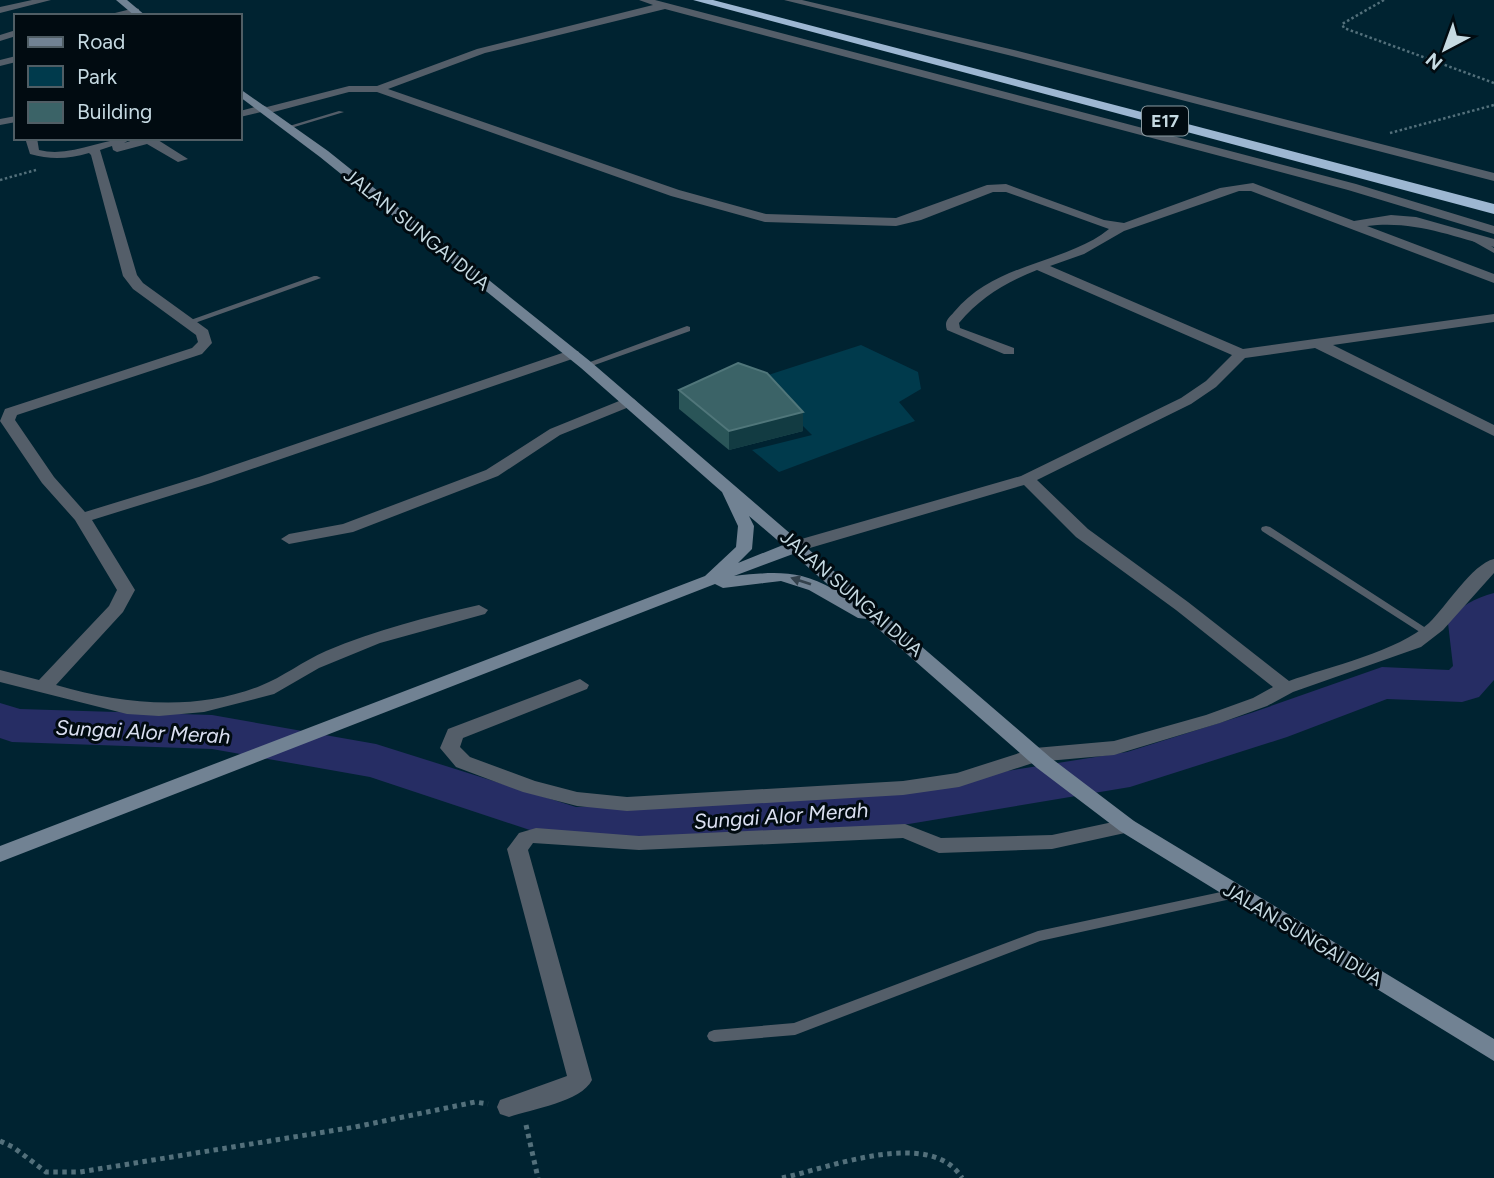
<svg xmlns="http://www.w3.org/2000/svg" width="1494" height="1178" viewBox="0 0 1494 1178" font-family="Figtree,sans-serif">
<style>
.green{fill:#003a4c}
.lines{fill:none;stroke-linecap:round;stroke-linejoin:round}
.river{fill:#262d64;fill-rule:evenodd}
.path-far1{stroke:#53707b;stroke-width:2.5;stroke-dasharray:2.5 2.5;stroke-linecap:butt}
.path{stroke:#53707b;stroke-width:5;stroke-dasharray:4.5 4.5;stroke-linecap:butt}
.lane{fill:#545e69;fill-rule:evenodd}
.street{fill:#545e69;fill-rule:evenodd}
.secondary{fill:#718293;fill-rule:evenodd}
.highway{fill:#9db7d2;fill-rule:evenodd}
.wall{fill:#2a5558}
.shaded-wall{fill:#123b42}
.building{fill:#3b6367;stroke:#50767a;stroke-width:2}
.oneway{fill:#33414c}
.labels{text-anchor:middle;stroke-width:6;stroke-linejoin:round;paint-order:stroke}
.shield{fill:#010b11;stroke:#8b9ca3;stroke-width:2}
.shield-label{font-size:18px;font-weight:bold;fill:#c6dae2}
.street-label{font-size:19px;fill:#c6dae2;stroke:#010b11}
.water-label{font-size:21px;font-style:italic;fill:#dbe0f2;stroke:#010b11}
</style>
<rect width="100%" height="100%" fill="#002331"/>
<path class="green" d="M861,345l57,27 3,17 -22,13 16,19 -136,51 -27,-22 60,-15 -56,-56z"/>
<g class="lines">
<path class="river" d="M1494,593v87l-15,17 -17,5 -75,-3 -100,38 -157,50 -293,49 -262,9 -205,-68 -158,-28 -200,-7 -12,-4v-35l20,6 192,6 164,29 200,63 261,-9 290,-46 124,-39 131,-46 67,3 4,-4 -5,-43c11,-17 27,-25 46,-30z"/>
<path class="path-far1" d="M1384,0l-42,24 2,4 150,55
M1390,133l104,-28
M0,180l36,-10"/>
<path class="path" d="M526,1125l12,53
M0,1141l13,6 33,25h34l275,-45 120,-25 13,2
M782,1178c47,-10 149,-51 180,0"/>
<path class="lane" d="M339,111l5,1 -53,16 -5,-1z
M1471,236h6l17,12v5l-23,-13z
M314,276h3l4,2 -129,46h-6l-1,-2z
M687,326l3,1v4l-101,36h-6l-1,-2z
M1266,526l4,1 165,107 -1,2h-8l-164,-105 -1,-2 1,-2z
M1235,889l5,2 1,3 -1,3 -200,44 -245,94 -81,7 -5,-2 -2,-4 2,-4 5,-2 80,-7 244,-92z"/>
<path class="street" d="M32,0h19l-51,13v-6z
M639,0h16l701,184 138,42v8l-146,-44 -683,-181 -180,44 -97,36 291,101 87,24 130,4 91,-33 19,-1 98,36 20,3 96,-35 33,-5 101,38 37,-6 25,2 78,22v8c-43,-11 -81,-27 -127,-21l127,48v9l-243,-92h-12l-115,40 -40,23 -34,12 193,83 251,-35v8l-161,23 161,80v11l-179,-88 -70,10 -29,29 -25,17 -154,76 51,49 100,73 101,79c39,-14 110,-30 140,-58 17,-16 43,-59 65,-64v14l-51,57 -22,17 -128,45 -26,14 -47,17 -106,32 -78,7 -77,25 -56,8 -276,16 -50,-5 -54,-14 -67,-25 -16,-19 8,-19 132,-50 9,6 -2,4 -124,49 -3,9 10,10 65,24 42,11 50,5 276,-16 54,-8 78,-25 79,-7 92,-26 47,-17 20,-11 -97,-77 -100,-73 -52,-52 -221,65h-12l-2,-4 2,-4 230,-66 160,-78 25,-17 26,-26 -195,-85c-32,13 -56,27 -78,53l1,5 54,20v6h-10l-57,-24c-3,-9 1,-11 7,-18 33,-39 78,-45 122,-64 12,-5 23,-11 33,-19l-103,-37h-13l-72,28 -25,6 -131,-4 -94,-26 -294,-104h-28l-83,22 -5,-2 -21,5v-6l22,-6 5,2 82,-21h28l100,-37 176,-44z
M784,0h18l212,50 480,123v8l-486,-126z
M135,8l4,1v4l-36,3z
M16,30v6l-16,5v-6z
M16,56v6l-16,4v-6z
M16,116v6l-16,3v-6z
M25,138h12l2,12c32,8 62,-12 94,-12l-9,5 16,-5h20l-2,2 30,19 -10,3 -31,-18 -30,8 -4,-2 -1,-4 -12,4 37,125 6,8 65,47 4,13 -10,11 -185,61 -2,5 39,57 31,35 114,-35 369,-126h10l2,3 -2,3 -367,126 -119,37 43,70 -12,22 -67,73c66,19 138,27 204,1 23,-9 43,-25 66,-35 49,-21 101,-34 153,-46l9,5 -3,4 -105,29 -61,25 -45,26 -70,18 -45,4 -32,-2 -127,-32v-12l39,10 70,-74 8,-16 -42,-70 -33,-37 -42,-62 5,-12 187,-61 6,-6 -2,-7 -63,-46 -10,-13 -32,-121 -2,-2c-21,6 -38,7 -59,1z
M629,397l5,2 3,3 -3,3 -74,30 -62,41 -145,56 -64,12 -8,-5 8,-5 54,-10 143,-54 64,-41z
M1127,819l7,2 3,5 -3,5 -82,18 -113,4 -36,-15 -264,12 -106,-7 -5,7 64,230c-11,22 -60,29 -83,37l-9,-3 -3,-7 3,-7 67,-24 -60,-227 12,-16 17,-5 103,8 266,-12 36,14 111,-3z"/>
<path class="secondary" d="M116,0h11l19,16h-11z
M240,89l88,62 263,211 460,396 83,63 360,218v22l-374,-230 -83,-63 -170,-149 -9,-1 -49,-28 -28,-9 -58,7 -8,-4 -715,278v-16l705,-270 31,-29 2,-21 -16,-34 -141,-124 -261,-211 -80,-60zM749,516l34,29 -45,18 14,-14 2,-23zM793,554l40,35c-35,-20 -61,-17 -99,-13z"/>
<path class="highway" d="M693,0h20l781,204v10z"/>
</g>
<path class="wall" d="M679,390l124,22v19l-74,19 -50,-41z"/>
<path class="shaded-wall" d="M803,412v19l-74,19v-19z"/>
<path class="building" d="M738,363l29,10 36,39 -74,19 -50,-41z"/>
<defs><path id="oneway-solid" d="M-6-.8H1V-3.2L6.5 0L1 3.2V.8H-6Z" transform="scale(1.75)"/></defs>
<use class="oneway" href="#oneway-solid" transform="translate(801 581) rotate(-162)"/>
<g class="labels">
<rect class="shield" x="1142" y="106.5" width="46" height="29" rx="5"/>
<g class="shield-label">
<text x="1165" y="127">E17</text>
</g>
<g class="street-label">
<text transform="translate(417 229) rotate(39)" y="7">JALAN SUNGAI DUA</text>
<text transform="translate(852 593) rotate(41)" y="7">JALAN SUNGAI DUA</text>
<text transform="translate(1303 934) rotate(31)" y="7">JALAN SUNGAI DUA</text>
</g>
<g class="water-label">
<text transform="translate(143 732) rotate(3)" y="7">Sungai Alor Merah</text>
<text transform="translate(781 816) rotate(-4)" y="7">Sungai Alor Merah</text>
</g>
</g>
<rect x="14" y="14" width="228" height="126" fill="#010b11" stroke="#505e65" stroke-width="2"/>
<rect x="28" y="37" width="35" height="10" fill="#718293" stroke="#505e65" stroke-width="2"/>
<text x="77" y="49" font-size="21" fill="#c6dae2">Road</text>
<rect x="28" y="66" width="35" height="21" fill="#003a4c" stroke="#505e65" stroke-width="2"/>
<text x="77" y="84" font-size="21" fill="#c6dae2">Park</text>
<rect x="28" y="102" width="35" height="21" fill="#3b6367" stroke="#505e65" stroke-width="2"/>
<text x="77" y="119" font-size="21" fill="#c6dae2">Building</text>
<g transform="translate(1445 49) rotate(221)" stroke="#010b11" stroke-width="5" paint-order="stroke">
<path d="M0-5L12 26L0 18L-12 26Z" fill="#c6dae2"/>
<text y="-10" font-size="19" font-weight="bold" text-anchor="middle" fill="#c6dae2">N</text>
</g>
</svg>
